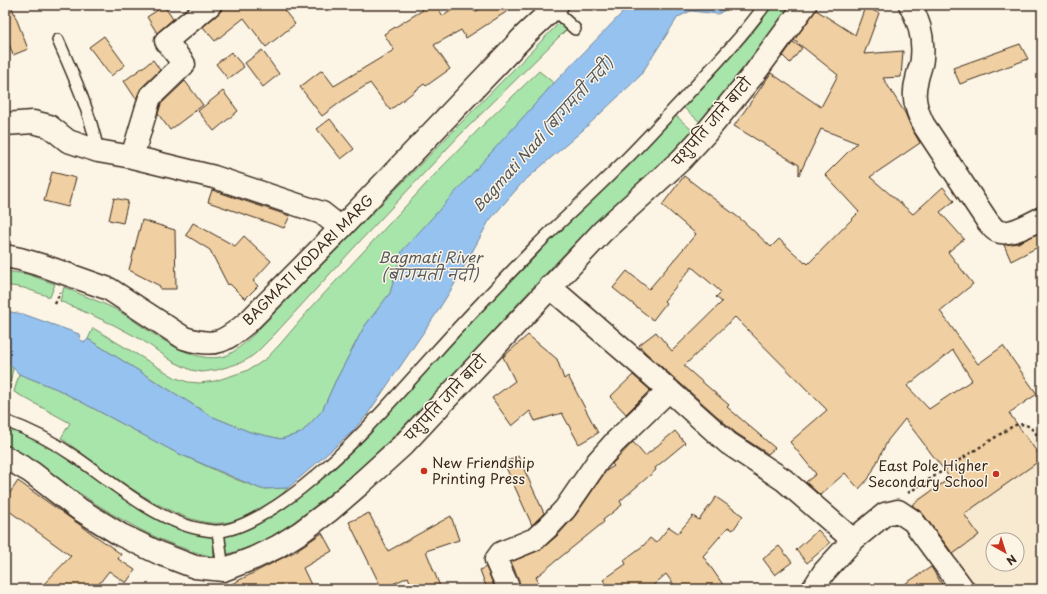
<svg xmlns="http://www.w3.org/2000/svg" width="1047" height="594" viewBox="0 0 1047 594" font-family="'Playpen Sans','Playpen Sans Deva',sans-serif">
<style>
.built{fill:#f8ead1;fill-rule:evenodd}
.green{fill:#a8e5ab;stroke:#728864}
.water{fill:#96c2ef;stroke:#72859b}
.building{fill:#f0d0a2;stroke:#3b2a1e;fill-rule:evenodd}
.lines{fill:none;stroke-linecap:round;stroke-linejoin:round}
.lane-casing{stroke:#3b2a1e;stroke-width:14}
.street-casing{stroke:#3b2a1e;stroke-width:25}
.secondary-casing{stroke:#3b2a1e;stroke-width:25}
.path{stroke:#3b2a1e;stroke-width:2.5;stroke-dasharray:3 3;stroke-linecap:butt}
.lane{stroke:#fcf5e5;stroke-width:11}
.street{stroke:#fcf5e5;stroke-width:22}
.secondary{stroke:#fcf5e5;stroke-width:22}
.poi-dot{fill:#c8321e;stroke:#fcf5e5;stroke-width:1.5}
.labels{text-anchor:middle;stroke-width:3;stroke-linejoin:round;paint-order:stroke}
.street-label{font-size:14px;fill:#3b2a1e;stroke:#fcf5e5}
.poi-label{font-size:14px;fill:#3b2a1e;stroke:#fcf5e5;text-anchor:start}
.water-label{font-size:15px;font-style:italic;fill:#56585d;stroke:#fcf5e5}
</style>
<rect width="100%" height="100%" fill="#fcf5e5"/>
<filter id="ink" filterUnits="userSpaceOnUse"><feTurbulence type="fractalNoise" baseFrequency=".025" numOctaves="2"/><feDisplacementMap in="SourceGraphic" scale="8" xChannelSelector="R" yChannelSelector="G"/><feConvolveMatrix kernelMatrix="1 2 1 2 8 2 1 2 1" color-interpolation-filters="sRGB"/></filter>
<g filter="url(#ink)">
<path class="built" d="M1025,422l17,20v147h-75l-62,-82zM993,540h24v24h-24z"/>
<path class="green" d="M762,5h29l-31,44 -59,74 -18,-16 31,-31 -6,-7z
M560,22l7,7 -108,107 -97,103 -88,96 -18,18 -8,6 -8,4 -23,7 -15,2 -11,-2 -19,-9 -30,-21 -28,-15 -54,-24 4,-14c17,8 35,14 51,22 29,16 71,55 106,48 12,-2 23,-14 32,-22z
M539,71l15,12 -151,168 -13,42 -26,34 -29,55 -13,29 -21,22 -20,6 -31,-7 -39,-16 -123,-77 5,-11 83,50 12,4 12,1 15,-2 31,-10 11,-6 10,-7 14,-15 29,-34 130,-140 42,-43z
M674,114l19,17c-11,11 -22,23 -34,34 -27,25 -56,49 -82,76 -87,88 -164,188 -262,265 -26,20 -56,42 -89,48l-2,-17 21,-8 32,-16 29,-21 26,-23 41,-41 157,-168z
M5,271l22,3 28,10 -5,13 -26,-9 -19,-3z
M5,360l8,8 -4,22h-4z
M19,374l38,15 118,63 60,27 26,10 27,-1c-8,9 -17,14 -27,20 -11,7 -25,14 -39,15 -47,5 -124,-58 -161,-85l9,-15 -56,-31z
M5,426l27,12 23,12 17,11 41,31 24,15 28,15 45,14 3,2 1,19c-74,-16 -134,-65 -196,-105l-13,-5z"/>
<path class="water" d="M669,5h64l-15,9 -27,-3 -13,6 -38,59 -57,54 -61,53 -33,38 -35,64 -20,32 -67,98 -16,18 -63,55 -27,1 -86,-37 -118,-63 -38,-15 -14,-14v-49l18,3 56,20 1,6 5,2 3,-3 123,77 39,16 31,7 20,-6 21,-22 13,-29 29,-55 26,-34 12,-42 152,-168 72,-74 33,1z"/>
<path class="building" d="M5,5h6l17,44 -15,6 -8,-22z
M222,5h58l15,19 -29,23 -22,-29 -29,23 -12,-14 15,-13 4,-4z
M419,5h17l7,11 17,-11h10l5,7 12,-7h30l-51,33 -5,-8 -27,15 16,24 -24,17 -2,-2 -34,26 -20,-27 -24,15 -24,18 -22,-29 22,-17 12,16 60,-36 -10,-16 39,-24z
M164,6l9,13 -16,14 -10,-16z
M865,7l14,6 -15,41 39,-3 -2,26 -18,1 22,35 7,16 8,14 -50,34 43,37 30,-27 11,14 -14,11 24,27 -16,13 25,32 -33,27 38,53 25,-18 34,48 -28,19 33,46 -78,55 15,21 -26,19 -30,-40 -11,-9 38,-27 -45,-59 -17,21 -19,38 -10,11 -14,-16 -25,22 -14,-13 10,-8 -26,-32 37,-32 -92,-93 -51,49 45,39 -2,2 48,41 -7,6 -32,-21 -91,-81 -6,-7 17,-13 16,19 50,-49 -6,-5 5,-5 -29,-25 -28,34 2,2 -13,17 -40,-32 14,-17 22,18 47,-55 -34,-29 22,-29 59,45 28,26 8,-8 26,24 1,-1 2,2 51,-52 -34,-37 32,-32 -36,-14 -22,46v-10l-65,-39 37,-53 50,34 17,-32 -44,-35 22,-30 39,25zM953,350l19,30 -43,29 -22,-23z
M104,36l21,29 -14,11 -22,-29z
M793,42l9,6 -12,15 -7,-7z
M1020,44l8,15 -68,25 -7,-16z
M262,50l17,24 -16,13 -18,-24z
M231,52l13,15 -16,12 -12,-15z
M153,60l7,10 -19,18 -5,11 -12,-18z
M185,81l18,24 -33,25 -12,-16 3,-10z
M223,91l15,20 -24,20 -16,-20z
M330,119l24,30 -13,10 -24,-30z
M52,172l24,6 -8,29 -24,-6z
M212,190l78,26 -6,12 -76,-26z
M114,198l14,3 -5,22 -14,-3z
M142,220l33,10 1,59h-16v-3l-31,-16z
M193,223l42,23 9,-10 27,25 -18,20 5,5 -13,13 -15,-15 -2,1 -18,-35 -24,-15z
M1042,232v13l-31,16 -7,-16 14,-2z
M528,335l29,24 7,20 4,-3 30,57 -19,11 -17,-31 -27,8 -5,-10 -18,15 -20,-28 23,-17 -12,-24z
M633,375l17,15 -24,24 -16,-17z
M675,431l10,12 -30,25 1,2 -36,31 2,4 -19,15 1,2 -68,55 5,12h-21l-1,-9 -8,-18 29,-12 18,-15 17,-19 31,-45 8,-5 -2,-2 21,-22 12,14z
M518,456l26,57 -12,12 -28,-62z
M18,481l103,73 -3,5 17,11 -9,13 -17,-12 -14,18h-56l32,-33 -66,-48v-8z
M716,497l27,19 -10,14 -5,-3 -25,29 23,33h-49l-11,-15 -17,15h-39l-7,-9 23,-16 -2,-4 20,-15 6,-7 6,5 13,-16 9,6 15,-17 6,4z
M369,513l19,38 63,-35 8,24 -33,11 15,38h-28l-5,-12 -26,12 -33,-67z
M818,530l12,13 -23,20 -11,-13z
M322,533l10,18 -29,17 10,21h-91l76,-39v-1z
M779,546l13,16 -17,13 -12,-16z
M486,567l8,19 -7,3 -7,-19z
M931,567l14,22h-48z"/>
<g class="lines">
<defs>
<path id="lane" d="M553,9l22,20
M58,40c16,36 32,72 40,111
M5,421c26,9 49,21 72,37 39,27 87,70 137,73 28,2 76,-33 97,-51 45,-37 84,-83 123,-126 33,-37 67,-72 101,-107 26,-26 54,-51 80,-77 25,-24 47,-49 70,-73 28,-30 56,-59 80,-92
M218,531l5,39"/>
<path id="street" d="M910,5c10,17 14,33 12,53 0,7 -4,14 -5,21 -5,17 -1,30 6,45l65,98c3,3 6,8 9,9 13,6 34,-8 45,-13
M5,124l28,-2 16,4 19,15 30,10 34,6 82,20 108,36 19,15
M132,157l18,-60 34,-33 -18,-23 44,-36
M550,287l93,80 85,76 56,37 69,60
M507,589v-4l-11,-25 5,-7 34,-14 14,-13 16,-17 33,-48 17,-19 54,-52
M813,589l11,-17 29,-32 32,-26 13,-3 15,10 50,68"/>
<path id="secondary" d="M5,256l15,3 24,7 65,23 75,49c31,10 40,4 64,-16l93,-94 185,-194 31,-29
M5,457l26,15 48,37 42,26 40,19 34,13 28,3 31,-12 23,-11 24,-15 28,-21 30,-26 44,-40 200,-214 78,-71 24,-26 49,-60 51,-69"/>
</defs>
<use href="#lane" class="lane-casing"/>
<use href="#street" class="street-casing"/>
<use href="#secondary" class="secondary-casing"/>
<path class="path" d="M55,304l5,-12
M908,493l105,-67c15,-6 20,4 29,15"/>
<use href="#lane" class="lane"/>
<use href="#street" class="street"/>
<use href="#secondary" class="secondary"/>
</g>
</g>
<g class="poi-dot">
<circle cx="424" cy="471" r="4"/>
<circle cx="996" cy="474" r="4"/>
</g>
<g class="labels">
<g class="street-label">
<text transform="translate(712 122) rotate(-49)" y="5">पशुपति जाने बाटो</text>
<text transform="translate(308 260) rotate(-45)" y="5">BAGMATI KODARI MARG</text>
<text transform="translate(446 398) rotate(-47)" y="5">पशुपति जाने बाटो</text>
</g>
<g class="poi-label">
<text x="432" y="468">New Friendship<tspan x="432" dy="16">Printing Press</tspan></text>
<text x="988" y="471" text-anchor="end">East Pole Higher<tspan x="988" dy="16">Secondary School</tspan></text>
</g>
<g class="water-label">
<text transform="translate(543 135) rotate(-48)" y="5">Bagmati Nadi (बागमती नदी)</text>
<text x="430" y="263">Bagmati River<tspan x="430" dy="17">(बागमती नदी)</tspan></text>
</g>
</g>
<rect width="1047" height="594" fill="none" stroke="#fcf5e5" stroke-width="20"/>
<rect x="10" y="10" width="1027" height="574" fill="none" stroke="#3b2a1e" stroke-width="1.5" filter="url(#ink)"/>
<g transform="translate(1005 552) rotate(141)"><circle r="19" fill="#fcf5e5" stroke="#afa495"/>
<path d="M0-3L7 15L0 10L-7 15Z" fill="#c8321e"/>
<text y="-6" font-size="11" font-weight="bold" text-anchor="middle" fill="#3b2a1e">N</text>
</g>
</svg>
